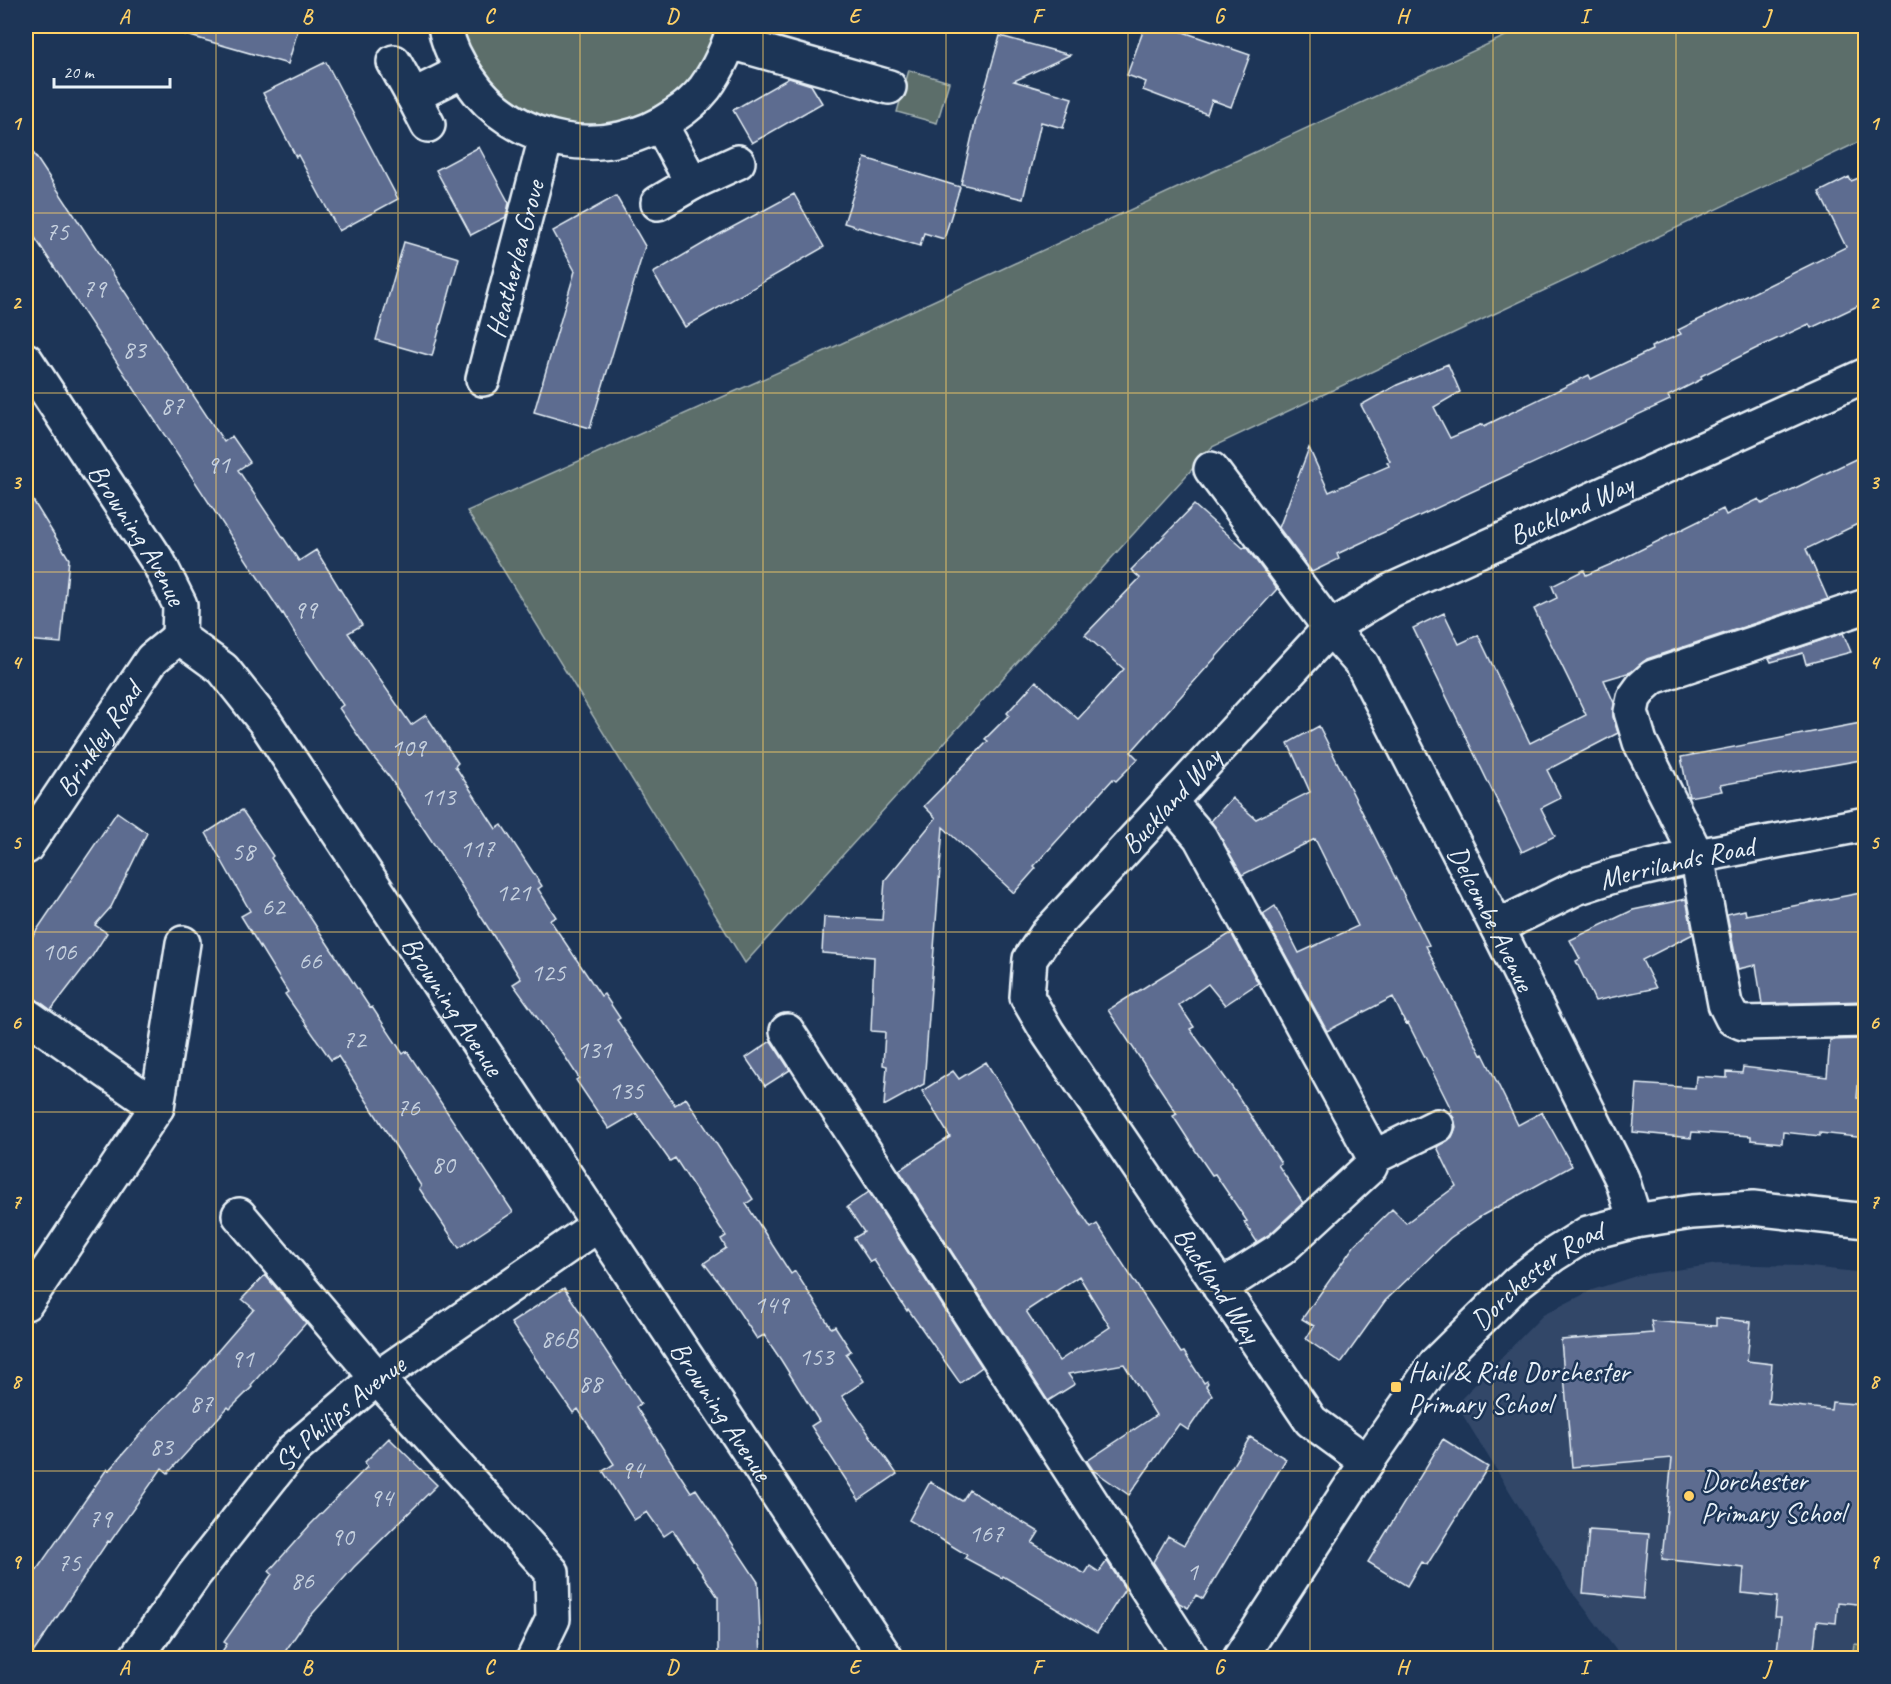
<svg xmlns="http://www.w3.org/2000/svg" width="1891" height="1684" viewBox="0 0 1891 1684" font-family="Caveat,sans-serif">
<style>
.built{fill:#304668}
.green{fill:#5b6e6a;stroke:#a2b0b1;stroke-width:1.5}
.building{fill:#5d6c90;stroke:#e8f1f8;stroke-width:1.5;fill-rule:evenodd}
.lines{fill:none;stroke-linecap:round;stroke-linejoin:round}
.minor-casing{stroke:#e8f1f8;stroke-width:38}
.minor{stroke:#1d3557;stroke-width:33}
.grid{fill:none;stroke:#ffd166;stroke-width:1.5;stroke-opacity:0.55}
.poi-dot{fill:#ffd166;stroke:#1d3557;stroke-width:2}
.labels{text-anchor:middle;stroke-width:5;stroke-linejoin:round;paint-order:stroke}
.number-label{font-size:26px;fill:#c5d0de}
.street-label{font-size:28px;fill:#e8f1f8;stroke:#1d3557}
.poi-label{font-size:28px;fill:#e8f1f8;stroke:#1d3557;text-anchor:start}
.neatline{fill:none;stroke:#ffd166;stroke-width:2}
.grid-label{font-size:20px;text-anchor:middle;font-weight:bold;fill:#ffd166}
</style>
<rect width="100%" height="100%" fill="#1d3557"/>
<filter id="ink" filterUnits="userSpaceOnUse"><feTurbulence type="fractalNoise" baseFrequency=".0167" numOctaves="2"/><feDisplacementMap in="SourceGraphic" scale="12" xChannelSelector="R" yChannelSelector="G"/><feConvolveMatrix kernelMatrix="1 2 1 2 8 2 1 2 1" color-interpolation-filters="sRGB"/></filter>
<g filter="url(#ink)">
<path class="built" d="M1718,1264l84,2 63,7v385h-243l-53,-70 -113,-184 87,-89 49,-25 47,-15z"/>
<path class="green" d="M446,26h288l-73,99 -139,2z
M1527,26h338v113l-653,308 -467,516 -278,-452 343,-153z
M909,70l40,12 -12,41 -40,-11z
M1854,1644l11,1v13h-13z"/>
<path class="building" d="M185,26h114l-11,38 -105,-30z
M1145,26h21l84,29 -19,52 -19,-7 -5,14 -64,-24 3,-8 -19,-7z
M1000,36l70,19 -56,26 58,17 -9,30 -22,-6 -18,77 -62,-15 14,-61z
M326,62l72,137 -59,32 -41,-76 -2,2 -33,-64z
M789,78l22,7 11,18 -70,40 -19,-33z
M26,142l198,300 8,-6 18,26 -12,8 61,91 17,-11 46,75 -14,8 63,92 15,-10 32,48 -3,3 41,63 6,-4 40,61 -4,3 18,28 -6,3 51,76 3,-2 16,24 -3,2 58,85 11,-7 67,101 -7,5 45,70 4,-3 36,57 4,-2 16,25 -5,3 18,27 -22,15 55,78 -38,26 -48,-74 8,-5 -38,-61 -17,-25 -7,4 -33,-50 -20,-26 22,-15 -5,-9 5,-3 -25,-38 -26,-40 -5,3 -34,-48 -27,16 -33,-49 3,-2 -15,-23 -51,-71 8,-5 -64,-100 -67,-101 -20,-25 -31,-45 4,-3 -46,-68 -14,-24 -1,1 -256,-390z
M479,147l30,56 -3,14 -35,18 -35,-65z
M865,158l95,29 -16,52 -20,-6 -4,13 -76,-23z
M1866,175v127l-55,26 -2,-4 -54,25 -54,27 1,3 -34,17 2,4 -333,154 2,5 -27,13 -33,-44 30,-80 20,44 60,-26 -2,-4 3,-1 -29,-56 36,-20 51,-21 12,28 -26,15 16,31 33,-14 1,2 105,-51 2,4 61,-29 -1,-3 30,-13 -3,-4 168,-83 -27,-55 30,-15 2,4z
M794,194l30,53 -139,80 -32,-54 65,-38z
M616,196l29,50 -55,182 -56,-16 41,-141 -22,-40z
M404,242l55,16 -27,98 -56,-16z
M1866,454v66l-60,29 22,50 -181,60 -16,13 -27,8 10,23 -1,14 5,16 -71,37 14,28 -20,10 14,28 -33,16 -109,-224 31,-15 15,31 19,-9 52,108 56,-28 -52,-106 23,-11 -5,-12 32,-16 2,5 28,-12 109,-54 3,6 33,-16 3,5z
M26,489l43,70 -8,84 -35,-3z
M1194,505l49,43 3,-1 31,42 -146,163 7,7 -22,22 -3,-2 -79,87 2,2 -22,25 -71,-66 -19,257 -40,22 3,-40 -4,-1 2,-33 -14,-1 3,-74 -52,-4 2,-36 58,3 3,-40 51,-62 -12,-12 64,-65 -3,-2 24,-24 -2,-2 29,-32 42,38 46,-50 -39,-34 55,-57 -9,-8z
M1843,633l8,19 -45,12 -3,-11 -32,9 -2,-4z
M1866,722v37l-146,26 2,6 -33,6 -8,-40z
M1319,726l110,219 -3,1 55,109 2,-1 35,71 24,-13 30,54 -89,49 -33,23 -65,63 -44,62 -35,-24 8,-13 -12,-7 52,-73 38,-37 14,14 50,-37 -19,-39 15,-10 4,-10 -2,-9 -4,-5 2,-2 -44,-88 -2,1 -13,-27 -66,34 -64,-117 12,-8 24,47 59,-27 -43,-87 -73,36 -31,-54 21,-23 24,21 54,-27 -22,-49z
M242,810l31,46 -2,2 99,150 2,-1 31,47 4,-3 106,161 -54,36 -40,-60 2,-2 -83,-130 -7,4 -46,-66 3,-2 -47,-76 9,-5 -44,-78z
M117,812l30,21 -36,74 -16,18 12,8 -16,25 -40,52 -15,-11 -10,-2v-51z
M1866,892v109l-104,3 -6,-39 -18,4 -11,-55 18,-4 1,5z
M1686,899l7,35 -51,26 14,28 -61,13 -19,-40 4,-2 -10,-19 63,-30z
M1231,933l27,50 -33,22 -17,-21 -29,21 15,22 -4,2 44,61 47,73 -3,2 25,38 -33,31 -13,8 -13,-20 3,-1 -32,-47 -3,1 -17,-25 -22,-34 4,-2 -69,-104z
M1862,1039l-5,59 9,1v39l-46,-5v3l-37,-4 -1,11 -31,-3v-4l-59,-4 -1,6 -58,-6 4,-48 58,4 1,-12 31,2v-6l15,1 1,-6 84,10 3,-37z
M771,1041l19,29 -25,16 -19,-28z
M986,1062l68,111 37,55 6,-4 84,129 3,-1 20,31 3,-2 1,2 -2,3 6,9 -24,35 -9,-6 -50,71 -36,-25 -6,-9 69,-46 -32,-51 -56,10 7,10 -27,17 -149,-231 51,-33 -28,-46 31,-20 6,8zM1079,1276l31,51 -51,34 -33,-50z
M869,1192l113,175 -22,16 -52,-74 -1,2 -33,-51 -4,2 -16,-24 10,-6 -17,-25z
M265,1275l41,48 -55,62 1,2 -22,22 -2,-2 -60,66 -6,-5 -52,74 -2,-1 -79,118h-3v-74l81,-116 2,1 47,-54 41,-41 57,-66 -12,-10z
M564,1288l77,116 -5,3 55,85 5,-3 62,93 3,77h-43v-62l-45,-67 -9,6 -17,-24 -13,8 -31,-49 11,-7 -36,-55 -5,4 -62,-90z
M1716,1318l35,4 -4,39 25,3 -4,39 63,7 1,-8 34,3v200l-28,-3 -2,21 -19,-2 -4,38h-37l5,-42h-6l2,-20 -35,-4 2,-25 -82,-9 10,-101 -100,9 -11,-127 92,-7 -2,-12 65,5z
M1250,1437l36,22 -83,140 -7,-4 -8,13 -9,-5 -26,-41 15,-26 16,9z
M389,1438l48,47 -83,82 -48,54 -26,38h-63l10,-15 -3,-2 48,-68 -3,-3 41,-46 57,-58 -2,-5z
M1443,1439l45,28 -61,98 -6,-3 -14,24 -39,-24z
M930,1482l32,19 7,-11 70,42 -7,11 53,31 5,-8 9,6 8,-11 18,28 -28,44 -94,-57 -1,2 -37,-20 2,-3 -58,-35z
M1589,1530l60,4 -6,65 -60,-6z"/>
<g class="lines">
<defs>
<g id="minor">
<path d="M445,26c3,19 13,38 24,53 46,68 139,83 206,36 11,-7 22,-17 30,-27 13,-18 24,-42 29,-62"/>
<path d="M730,42l159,45"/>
<path d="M394,62l19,34 50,-25"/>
<path d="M413,96l15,29"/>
<path d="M661,125l31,58 46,-21"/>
<path d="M658,203l34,-20"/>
<path id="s1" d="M26,360l133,203 21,42 -1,32 44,32 42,53 621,936"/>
<path id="s2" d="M483,379l63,-242"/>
<path id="s3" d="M1211,469l119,159 32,36 135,263 125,252 13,42"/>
<path d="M1866,606l-213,71 -11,10 -8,11 -3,14 9,30 57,114 28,148 7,14 11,5 123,-3"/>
<path d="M1169,801l31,36 174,320"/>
<path id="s4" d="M26,847l126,-188 27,-22"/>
<path id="s5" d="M1497,927l79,-39 40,-13 81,-19 169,-32"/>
<path d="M26,1015l131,92"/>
<path d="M787,1031l405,627"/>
<path d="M239,1215l138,163 175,194 1,47 -19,39"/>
<path d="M1220,1288l61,-39 89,-82 4,-10 63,-31"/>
<path d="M26,1303l131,-196 26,-164"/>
<path id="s6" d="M1367,1462l-56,-41 -263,-388 -21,-36 3,-38 17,-25 283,-306 62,-38 474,-215"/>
<path id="s7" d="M136,1658l58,-83 99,-125 84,-72 221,-153"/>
<path id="s8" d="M1240,1658l127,-196 69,-99 82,-81 35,-27 35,-22 47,-12 57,-9 61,-4 113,13"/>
</g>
</defs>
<use href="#minor" class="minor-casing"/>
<use href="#minor" class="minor"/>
</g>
</g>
<path class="grid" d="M216,26v1632M398,26v1632M580,26v1632M763,26v1632M946,26v1632M1128,26v1632M1310,26v1632M1493,26v1632M1676,26v1632M26,213h1840M26,393h1840M26,572h1840M26,752h1840M26,932h1840M26,1112h1840M26,1291h1840M26,1471h1840"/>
<g class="poi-dot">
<rect x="1390" y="1381" width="12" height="12" rx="3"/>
<circle cx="1689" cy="1496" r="6"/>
</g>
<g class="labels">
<g class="number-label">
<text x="57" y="240">75</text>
<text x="94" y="297">79</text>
<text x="134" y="358">83</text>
<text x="172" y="414">87</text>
<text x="218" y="473">91</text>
<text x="305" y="618">99</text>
<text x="408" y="756">109</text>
<text x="438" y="805">113</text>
<text x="477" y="857">117</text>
<text x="243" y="860">58</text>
<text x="513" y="901">121</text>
<text x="273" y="915">62</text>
<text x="59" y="960">106</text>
<text x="310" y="969">66</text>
<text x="548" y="981">125</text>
<text x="354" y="1048">72</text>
<text x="594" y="1058">131</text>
<text x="626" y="1099">135</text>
<text x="408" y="1116">76</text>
<text x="443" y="1173">80</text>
<text x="771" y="1313">149</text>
<text x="559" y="1347">86B</text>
<text x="816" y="1365">153</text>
<text x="242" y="1367">91</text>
<text x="590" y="1392">88</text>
<text x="201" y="1412">87</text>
<text x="161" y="1455">83</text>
<text x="632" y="1478">94</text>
<text x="381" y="1506">94</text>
<text x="100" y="1527">79</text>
<text x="986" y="1542">167</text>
<text x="342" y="1545">90</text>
<text x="69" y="1571">75</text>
<text x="1192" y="1580">1</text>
<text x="302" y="1589">86</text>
</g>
<g class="street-label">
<text dy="10" stroke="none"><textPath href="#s2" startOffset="124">Heatherlea Grove</textPath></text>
<text dy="10" stroke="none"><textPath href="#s6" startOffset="1334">Buckland Way</textPath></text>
<text dy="10" stroke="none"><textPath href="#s1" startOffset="207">Browning Avenue</textPath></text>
<text dy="10" stroke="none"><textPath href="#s4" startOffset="130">Brinkley Road</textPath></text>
<text dy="10" stroke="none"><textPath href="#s6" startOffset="830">Buckland Way</textPath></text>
<text dy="10" stroke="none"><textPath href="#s5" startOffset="192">Merrilands Road</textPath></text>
<text dy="10" stroke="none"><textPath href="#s3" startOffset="532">Delcombe Avenue</textPath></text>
<text dy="10" stroke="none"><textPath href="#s1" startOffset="784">Browning Avenue</textPath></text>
<text dy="10" stroke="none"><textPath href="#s8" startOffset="489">Dorchester Road</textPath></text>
<text transform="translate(1218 1284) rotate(56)" y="10">Buckland Way</text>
<text dy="10" stroke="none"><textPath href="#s1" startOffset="1270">Browning Avenue</textPath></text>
<text dy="10" stroke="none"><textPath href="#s7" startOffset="320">St Philips Avenue</textPath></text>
</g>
<g class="poi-label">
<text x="1408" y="1381">Hail &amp; Ride Dorchester<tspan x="1408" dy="32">Primary School</tspan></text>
<text x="1701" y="1490">Dorchester<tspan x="1701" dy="32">Primary School</tspan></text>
</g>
</g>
<rect width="1891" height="1684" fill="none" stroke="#1d3557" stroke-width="66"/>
<path d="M54 78v9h116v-9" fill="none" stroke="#e8f1f8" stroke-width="3"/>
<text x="63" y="78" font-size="18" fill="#e8f1f8" stroke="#1d3557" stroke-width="4.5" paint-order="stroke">20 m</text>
<rect x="33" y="33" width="1825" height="1618" class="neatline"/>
<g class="grid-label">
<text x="124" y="23">A</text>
<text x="307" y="23">B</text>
<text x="489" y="23">C</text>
<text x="672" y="23">D</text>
<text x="854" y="23">E</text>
<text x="1037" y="23">F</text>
<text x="1219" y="23">G</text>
<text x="1402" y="23">H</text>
<text x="1584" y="23">I</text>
<text x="1767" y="23">J</text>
<text x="16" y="130">1</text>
<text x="1874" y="130">1</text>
<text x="16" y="309">2</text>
<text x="1874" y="309">2</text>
<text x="16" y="489">3</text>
<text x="1874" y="489">3</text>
<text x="16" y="669">4</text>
<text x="1874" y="669">4</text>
<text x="16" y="849">5</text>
<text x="1874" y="849">5</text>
<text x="16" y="1029">6</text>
<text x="1874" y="1029">6</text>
<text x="16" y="1208">7</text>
<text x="1874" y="1208">7</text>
<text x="16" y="1388">8</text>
<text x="1874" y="1388">8</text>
<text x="16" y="1568">9</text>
<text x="1874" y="1568">9</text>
<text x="124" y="1674">A</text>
<text x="307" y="1674">B</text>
<text x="489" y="1674">C</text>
<text x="672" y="1674">D</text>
<text x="854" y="1674">E</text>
<text x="1037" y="1674">F</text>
<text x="1219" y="1674">G</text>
<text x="1402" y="1674">H</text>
<text x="1584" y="1674">I</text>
<text x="1767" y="1674">J</text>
</g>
</svg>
